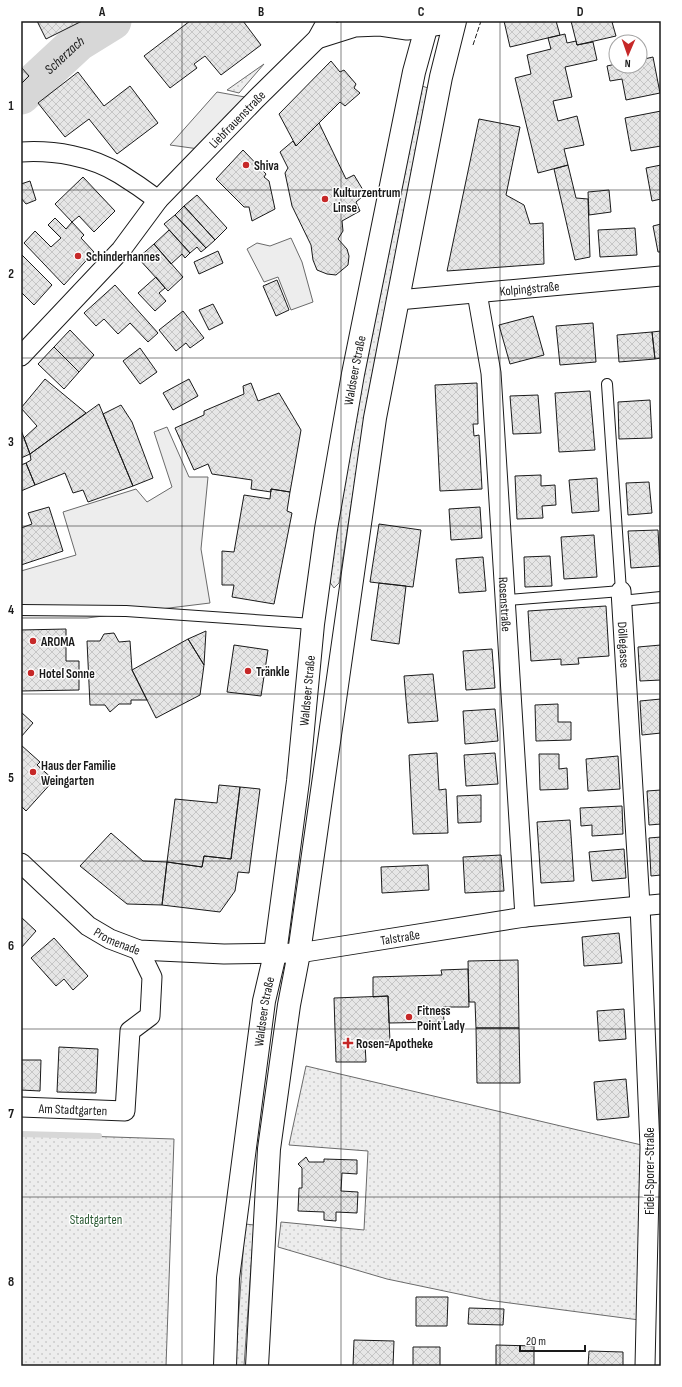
<svg xmlns="http://www.w3.org/2000/svg" width="682" height="1387" viewBox="0 0 682 1387" font-family="'Sofia Sans Condensed',sans-serif">
<style>
.grass{fill:url(#grass-dots);stroke:#6a6a6a}
.built{fill:#ededed;stroke:#6a6a6a}
.lines{fill:none;stroke-linecap:round;stroke-linejoin:round}
.stream{stroke:#d7d7d7;stroke-width:6}
.river{stroke:#d7d7d7;stroke-width:39}
.building{fill:url(#building-cross-hatch);stroke:#1a1a1a}
.service-casing{stroke:#1a1a1a;stroke-width:12}
.minor-casing{stroke:#1a1a1a;stroke-width:21}
.secondary-casing{stroke:#1a1a1a;stroke-width:24}
.service{stroke:#fff;stroke-width:10}
.minor{stroke:#fff;stroke-width:19}
.secondary{stroke:#fff;stroke-width:22}
.fence{stroke:#1a1a1a;stroke-width:1;stroke-dasharray:5 2;stroke-linecap:butt}
.grid{fill:none;stroke:#1a1a1a;stroke-width:1;stroke-opacity:0.55}
.poi-dot{fill:#c62828;stroke:#fff;stroke-width:1.5}
.labels{text-anchor:middle;stroke-width:3;stroke-linejoin:round;paint-order:stroke}
.street-label{font-size:13px;fill:#1a1a1a;stroke:#fff}
.poi-label{font-size:13px;font-weight:bold;fill:#1a1a1a;stroke:#fff;text-anchor:start}
.park-label{font-size:13px;fill:#2b5a34;stroke:#fff}
.water-label{font-size:14px;font-style:italic;fill:#1a1a1a;stroke:#fff}
.neatline{fill:none;stroke:#1a1a1a;stroke-width:1.5}
.grid-label{font-size:13px;text-anchor:middle;font-weight:bold;fill:#1a1a1a}
</style>
<defs>
<pattern id="grass-dots" width="8" height="8" patternUnits="userSpaceOnUse"><rect width="8" height="8" fill="#ededed"/><path d="M2 2h.1M6 6h.1" fill="none" stroke="#cbcbcb" stroke-width="1.8" stroke-linecap="round"/></pattern>
<pattern id="building-cross-hatch" width="8" height="8" patternUnits="userSpaceOnUse"><rect width="8" height="8" fill="#e6e6e6"/><path d="M0 0l8 8M0 8l8-8" fill="none" stroke="#c5c5c5"/></pattern>
</defs>
<rect width="100%" height="100%" fill="#fff"/>
<path class="grass" d="M264,64l-25,29 -12,-3z
M422,86l6,2 -63,329 -26,166 -5,5 -5,-7 26,-168z
M306,1066l344,81 -3,174 -160,-21 -100,-21 -109,-32 3,-25 83,8 4,-79 -79,-6z
M21,1134l153,5 -8,227h-145z
M245,1224l9,1 -10,141h-9z"/>
<path class="built" d="M217,92l39,7 -50,51 -36,-5z
M291,238l11,24 11,40 -22,8 -13,-33 -14,5 -17,-33 10,-6 13,3z
M167,427l22,50h19l-7,72 9,54 -123,15h-66v-47l55,-16 -13,-43 73,-23 11,13 25,-15 -18,-55z"/>
<g class="lines">
<path class="stream" d="M21,1134l78,2"/>
<path class="river" id="s1" d="M21,95l57,-53 34,-21"/>
</g>
<path class="building" d="M37,21h45l-36,18z
M190,21h53l18,24 -40,30 -16,-19 -11,8 3,4 -27,20 -26,-32z
M504,21h52l4,14 -50,12z
M571,21h47l-6,1 4,14 -39,9z
M565,34l2,9 9,-2 1,4 16,-3 4,18 -32,7 7,30 -19,4 5,20 19,-5 7,29 -20,4 4,16 -30,8 -23,-95 16,-4 -4,-19 24,-6 -3,-11z
M653,57l7,36 -34,7 -4,-21 -12,2 -3,-15 9,-2v2h24v-6z
M331,61l9,11 4,-2 12,14 -2,4 6,5 -15,13 -5,-4 -44,44 -17,-32z
M21,67l8,9 -8,8z
M78,72l26,34 26,-20 28,37 -41,31 -28,-35 -24,18 -27,-34z
M661,111v35l-30,5 -6,-33z
M479,119l41,8 -14,68 18,10 6,19 13,-1 1,41 -97,7z
M319,123l27,56 8,-4 9,15 -1,7 -6,5 4,9 -18,10 1,10 -5,8 9,10 2,7 -1,9 -12,10 -9,-1 -10,-4 -4,-10 -2,-15 -19,-39 -7,-33 3,-5 -8,-16 13,-11 3,5z
M243,150l23,24 -2,3 5,4 6,28 -23,12 -3,-14h-5l-28,-28z
M568,165l8,33 12,1 2,58 -15,3 -21,-91z
M661,165v34l-9,2 -6,-33z
M83,177l32,34 -21,21 -15,-16 -7,6 -17,-18z
M30,181l6,19 -10,4 -5,-6v-14z
M609,190l2,22 -22,3 -1,-23z
M197,195l30,33 -12,12 -31,-34z
M184,206l31,34 -9,8 -31,-33z
M175,215l31,33 -5,4 -4,-5 -7,6 -26,-29z
M55,218l11,11 6,-7 12,13 -3,3 13,14 -30,33 -40,-42 11,-12 16,16 10,-9 -13,-13z
M661,224v28h-3l-5,-26z
M635,228l2,27 -37,2 -2,-27z
M169,230l21,23 -5,5 -3,-4 -11,10 -17,-20z
M154,244l29,33 -15,14 -30,-33z
M218,251l5,12 -24,11 -5,-12z
M21,254l31,31 -18,20 -13,-13z
M156,277l9,11 -6,5 7,8 -11,10 -17,-18z
M277,280l12,30 -13,6 -13,-30z
M115,285l43,48 -10,9 -18,-19 -12,11 -14,-15 -8,7 -12,-13z
M213,304l10,19 -14,7 -10,-20z
M183,311l21,27 -14,10 -4,-5 -10,8 -17,-21z
M533,316l11,39 -34,9 -11,-39z
M593,323l3,39 -36,3 -4,-39z
M70,330l24,25 -15,17 -25,-25z
M661,331v27l-6,1 -3,-27z
M652,332l3,27 -36,3 -2,-27z
M54,347l25,25 -15,17 -26,-25z
M140,348l17,24 -17,12 -17,-23z
M45,379l41,34 -56,41 -6,-16 13,-12 -16,-18z
M189,379l9,17 -25,14 -10,-17z
M251,383l7,18 21,-8 22,37 -11,62 -19,-3v3l-20,-3 1,-9 -40,-6 -4,-10 -14,6 -19,-42 29,-13v-4l40,-17 -1,-8z
M477,383l1,41h-5l1,12 5,-1 3,54 -42,2 -5,-106z
M590,391l5,59 -36,2 -4,-59z
M538,395l3,38 -28,1 -3,-38z
M650,400l2,38 -33,1 -1,-37z
M99,404l34,82 -45,16 -5,-12 -10,3 -8,-20 -30,12 -9,-22 5,-3 -1,-6z
M121,405l11,17 21,56 -20,8 -30,-72z
M21,430l9,24 -9,4z
M26,463l9,22 -14,6v-26z
M541,475v11l14,-1 1,20 -14,1 1,12 -26,1 -2,-43z
M597,478l2,33 -27,2 -3,-33z
M649,482l3,31 -24,2 -2,-32z
M271,489l19,3 -3,19 5,2 -18,91 -42,-7 2,-12h-12v-34l12,1 10,-57 26,4z
M49,507l14,44 -42,14v-37l11,-4 -4,-11z
M480,507l2,31 -31,2 -2,-31z
M379,524l42,6 -8,57 -43,-5z
M658,530l2,36 -29,2 -3,-37z
M594,535l3,42 -33,2 -3,-42z
M550,556l2,30 -27,1 -1,-30z
M483,557l3,34 -27,2 -3,-34z
M379,583l27,3 -7,58 -28,-4z
M606,606l3,50 -31,2 1,6 -18,1v-6l-30,2 -3,-50z
M66,629v32h13v29l-58,1v-61z
M206,631l-2,34 -16,-26z
M114,633l5,9 11,-1 2,29 15,30h-16v4h-12l-9,8 -5,-7h-15l-3,-64h13l4,-7z
M188,639l16,26 -4,30 -44,23 -24,-48z
M234,645l34,5 -7,46 -34,-4z
M661,645v35l-21,1 -2,-34z
M492,649l3,39 -29,2 -3,-39z
M433,674l5,47 -30,2 -4,-47z
M661,699v34l-19,2 -2,-34z
M558,704v18h13v18l-35,1 -1,-36z
M495,709l3,32 -33,3 -2,-33z
M21,712l12,11 -12,14z
M21,745l19,17 -3,3 17,15 -28,31 -5,-5z
M437,753l2,37 7,-1 2,44 -35,1 -4,-79z
M495,753l3,31 -32,2 -2,-31z
M539,754h20v15l8,-1 1,21 -28,1z
M618,756l2,33 -32,2 -2,-32z
M219,785l21,2 -9,72 -27,-3 -2,11 -35,-5 8,-63 42,4z
M240,787l20,2 -11,84 -11,-1 -3,19 -15,21 -58,-7 5,-43 35,5 2,-11 27,3z
M661,790v34l-12,1 -2,-34z
M481,795v27l-23,1 -1,-27z
M622,806l1,28 -31,2v-11l-11,1 -1,-18z
M570,820l4,61 -33,2 -4,-61z
M111,833l32,28 24,1 -5,43 -35,-1 -47,-38z
M661,837v38l-10,1 -2,-38z
M624,849l2,29 -34,3 -3,-29z
M501,855l3,36 -39,2 -2,-36z
M428,865l1,25 -47,3 -1,-26z
M21,917l15,14 -15,17z
M619,933l3,30 -38,3 -2,-29z
M54,938l34,38 -15,14 -9,-11 -8,7 -25,-28z
M518,960l1,68h-43l-1,-26h-6l-1,-41z
M468,969l1,38h-26l1,15 -55,1 -1,-27 -15,1v-20l69,-2 -1,-5z
M388,996l2,46 -25,1 1,19h-30l-2,-64z
M624,1009l2,30 -27,2 -2,-30z
M476,1028h43l1,55h-43z
M59,1047l39,2 -2,44 -39,-1z
M21,1060h20l-1,31 -19,-1z
M626,1079l3,38 -32,3 -3,-38z
M306,1157l3,5h15v-3l33,1v14l-15,-1 -1,18 17,1 -1,21 -21,-1v9l-12,-1v-8l-26,-1 1,-23h3v-20l-4,-4z
M416,1297h32l-1,29h-31z
M469,1308l35,1 -1,16 -35,-1z
M354,1340l40,1 -1,25h-40z
M496,1345l38,1v20h-38z
M413,1347h27v19h-27z
M589,1351l34,1v14h-35z"/>
<g class="lines">
<defs>
<path id="service" d="M507,600l114,-9 -14,-207
M621,601l40,-4
M21,610l105,1 187,13"/>
<g id="minor">
<path d="M317,39l38,-12 25,-1 27,4 47,-7"/>
<path d="M21,152c33,-2 70,4 99,22 13,8 26,17 38,26"/>
<path id="s2" d="M477,293l14,80 34,544"/>
<path id="s3" d="M398,300l263,-24"/>
<path id="s4" d="M21,356l100,-106 37,-50 98,-101 61,-60 10,-18"/>
<path id="s5" d="M621,591l19,314 10,242 -5,219"/>
<path id="s6" d="M21,863l67,63 22,13 29,11 85,4 75,-1 226,-36 136,-13"/>
<path id="s7" d="M21,1107l104,4 5,-80 20,-15 2,-39 -13,-27"/>
</g>
<g id="secondary">
<path id="s8" d="M225,1366l3,-88 36,-277 11,-47 10,-75 13,-98 15,-157 13,-95 27,-155 61,-302 14,-51"/>
<path d="M257,1366l12,-217 20,-144 10,-52 76,-535 66,-341 14,-56"/>
</g>
</defs>
<use href="#service" class="service-casing"/>
<use href="#minor" class="minor-casing"/>
<use href="#secondary" class="secondary-casing"/>
<use href="#service" class="service"/>
<use href="#minor" class="minor"/>
<use href="#secondary" class="secondary"/>
<path class="fence" d="M473,45l8,-24"/>
</g>
<path class="grid" d="M182,21v1345M341,21v1345M500,21v1345M21,190h640M21,358h640M21,526h640M21,694h640M21,861h640M21,1029h640M21,1197h640"/>
<g class="poi-dot">
<circle cx="246" cy="165" r="4"/>
<circle cx="325" cy="199" r="4"/>
<circle cx="78" cy="256" r="4"/>
<circle cx="33" cy="641" r="4"/>
<circle cx="248" cy="671" r="4"/>
<circle cx="31" cy="673" r="4"/>
<circle cx="33" cy="772" r="4"/>
<circle cx="409" cy="1017" r="4"/>
<path d="M346 1037h4v4h4v4h-4v4h-4v-4h-4v-4h4z"/>
</g>
<g class="labels">
<g class="street-label">
<text dy="5" stroke="none"><textPath href="#s4" startOffset="321">Liebfrauenstraße</textPath></text>
<text dy="5" stroke="none"><textPath href="#s3" startOffset="132">Kolpingstraße</textPath></text>
<text dy="5" stroke="none"><textPath href="#s8" startOffset="1005">Waldseer Straße</textPath></text>
<text dy="5" stroke="none"><textPath href="#s2" startOffset="313">Rosenstraße</textPath></text>
<text dy="5" stroke="none"><textPath href="#s5" startOffset="54">Döllegasse</textPath></text>
<text dy="5" stroke="none"><textPath href="#s8" startOffset="681">Waldseer Straße</textPath></text>
<text dy="5" stroke="none"><textPath href="#s6" startOffset="411">Talstraße</textPath></text>
<text dy="5" stroke="none"><textPath href="#s6" startOffset="125">Promenade</textPath></text>
<text dy="5" stroke="none"><textPath href="#s8" startOffset="357">Waldseer Straße</textPath></text>
<text dy="5" stroke="none"><textPath href="#s7" startOffset="52">Am Stadtgarten</textPath></text>
<text transform="translate(649 1171) rotate(-90)" y="5">Fidel-Sporer-Straße</text>
</g>
<g class="poi-label">
<text x="254" y="170">Shiva</text>
<text x="333" y="197">Kulturzentrum<tspan x="333" dy="15">Linse</tspan></text>
<text x="86" y="261">Schinderhannes</text>
<text x="41" y="646">AROMA</text>
<text x="256" y="676">Tränkle</text>
<text x="39" y="678">Hotel Sonne</text>
<text x="41" y="770">Haus der Familie<tspan x="41" dy="15">Weingarten</tspan></text>
<text x="417" y="1015">Fitness<tspan x="417" dy="15">Point Lady</tspan></text>
<text x="356" y="1048">Rosen-Apotheke</text>
</g>
<g class="park-label">
<text x="96" y="1224">Stadtgarten</text>
</g>
<g class="water-label">
<text dy="5" stroke="none"><textPath href="#s1" startOffset="59">Scherzach</textPath></text>
</g>
</g>
<rect width="682" height="1387" fill="none" stroke="#ffffff" stroke-width="44"/>
<g transform="translate(628 54) rotate(182)"><circle r="19" fill="#ffffff" stroke="#a3a3a3"/>
<path d="M0-3L7 15L0 10L-7 15Z" fill="#c62828"/>
<text y="-6" font-size="11" font-weight="bold" text-anchor="middle" fill="#1a1a1a">N</text>
</g>
<path d="M520 1345v6h65v-6" fill="none" stroke="#1a1a1a" stroke-width="2"/>
<text x="526" y="1345" font-size="12" fill="#1a1a1a" stroke="#ffffff" stroke-width="3" paint-order="stroke">20 m</text>
<rect x="22" y="22" width="638" height="1343" class="neatline"/>
<g class="grid-label">
<text x="102" y="16">A</text>
<text x="261" y="16">B</text>
<text x="421" y="16">C</text>
<text x="580" y="16">D</text>
<text x="11" y="110">1</text>
<text x="11" y="278">2</text>
<text x="11" y="446">3</text>
<text x="11" y="614">4</text>
<text x="11" y="782">5</text>
<text x="11" y="950">6</text>
<text x="11" y="1118">7</text>
<text x="11" y="1286">8</text>
</g>
</svg>
